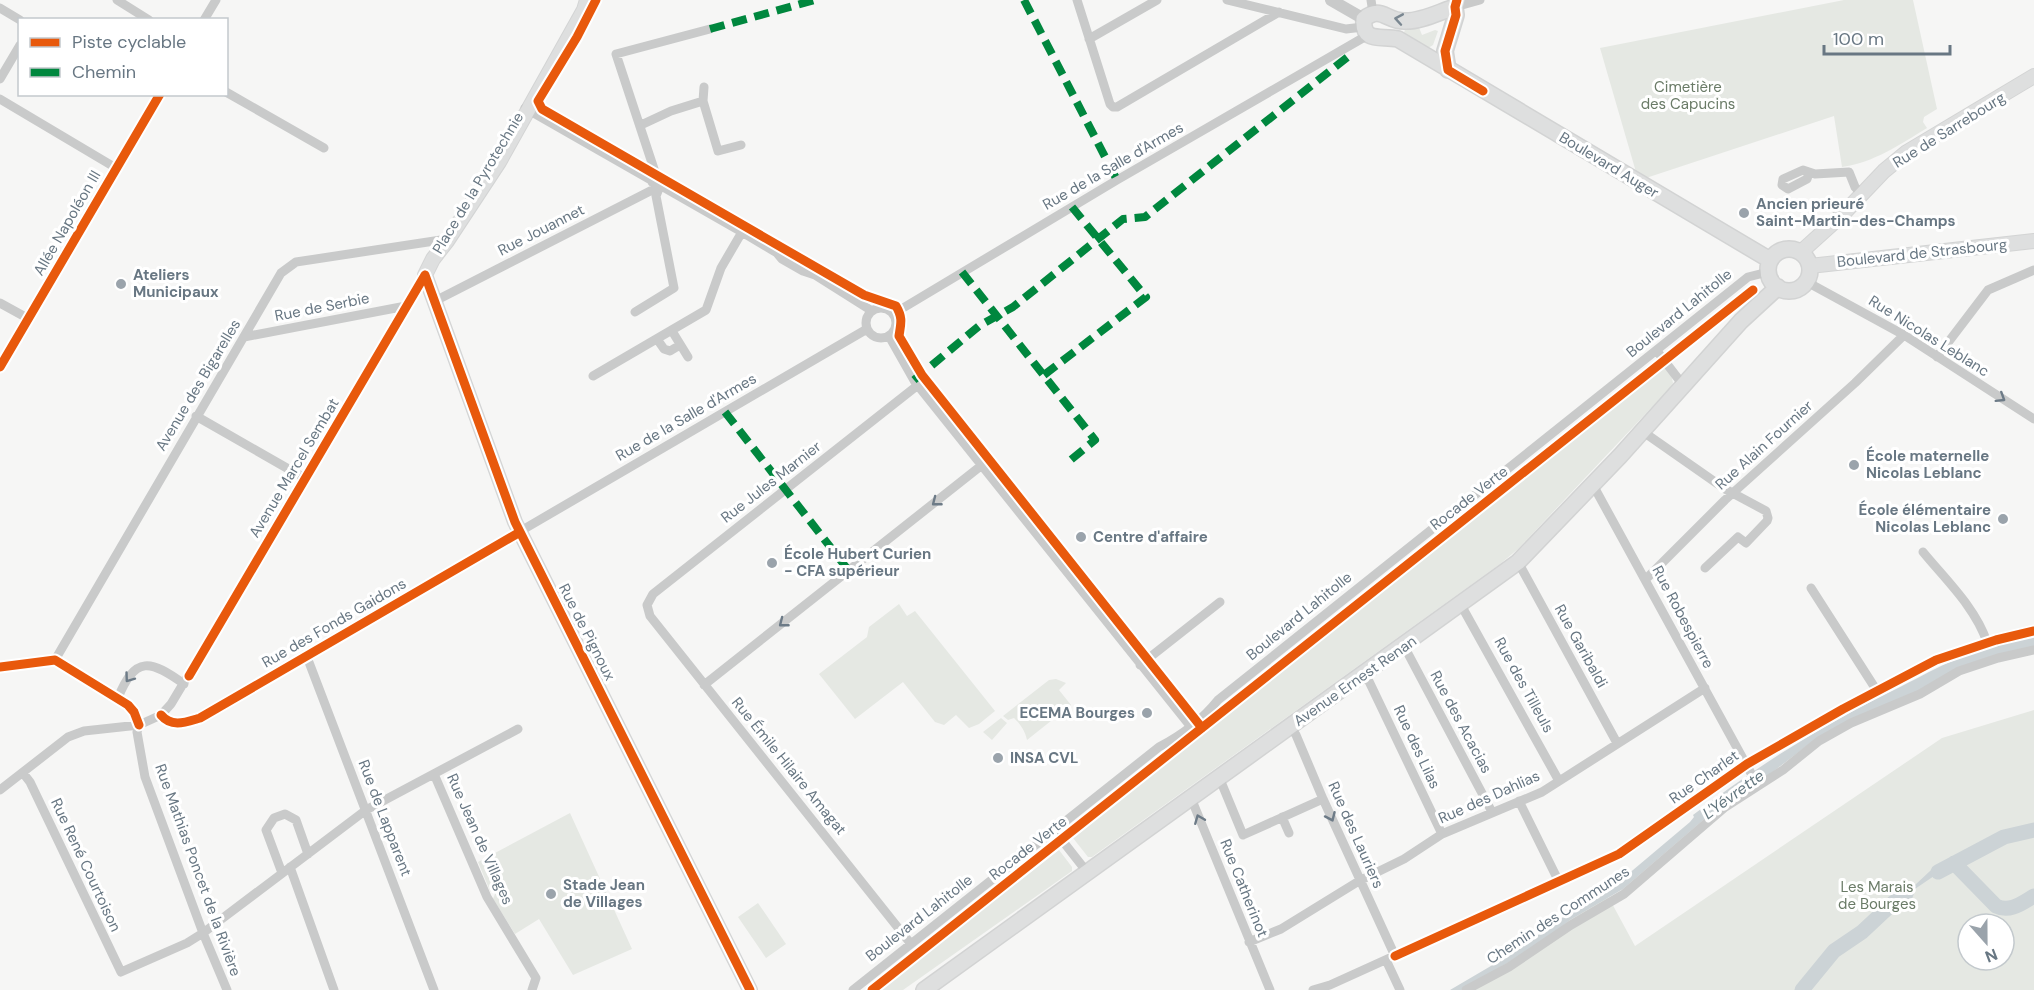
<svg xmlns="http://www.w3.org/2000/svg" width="2034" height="990" viewBox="0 0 2034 990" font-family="'DM Sans',sans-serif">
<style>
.green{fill:#e5e8e3;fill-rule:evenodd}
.water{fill:#ccd3d6}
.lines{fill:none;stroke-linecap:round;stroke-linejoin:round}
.river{stroke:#ccd3d6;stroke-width:15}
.secondary-casing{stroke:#d3d4d4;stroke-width:16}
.primary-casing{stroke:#d2d3d3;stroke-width:18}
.minor{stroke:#c9caca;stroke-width:9}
.tertiary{stroke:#c9caca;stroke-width:12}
.secondary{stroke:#dedfdf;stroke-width:14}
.primary{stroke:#dedfdf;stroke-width:15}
.quiet{stroke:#00873e;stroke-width:8;stroke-dasharray:15 8;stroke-linecap:butt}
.cycleway-casing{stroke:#fff;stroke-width:13}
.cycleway{stroke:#e8590c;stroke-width:9}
.oneway{stroke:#7a8791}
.oneway2{stroke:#6d7b87}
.poi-dot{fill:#9aa3ab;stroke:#fff;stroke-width:2}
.labels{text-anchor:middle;stroke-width:6;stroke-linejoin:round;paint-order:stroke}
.park-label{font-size:15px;fill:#6a7b67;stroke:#fff}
.street-label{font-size:15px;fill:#687783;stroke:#fff}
.poi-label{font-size:15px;font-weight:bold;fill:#687783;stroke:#fff;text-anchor:start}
.water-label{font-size:16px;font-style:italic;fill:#64777f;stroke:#fff}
</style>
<rect width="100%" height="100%" fill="#f6f6f5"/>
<path class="green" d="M1844,0h69l24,109 -13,8 -1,5 4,6c-26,16 -54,35 -85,39l-8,-51 -188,62 -10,-6 -36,-124z
M1418,25l4,10 13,-5 3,1 -5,14 -8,5 -22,-13 2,-8z
M1665,366l6,8 2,9 -4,6 -151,160 -18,15 -408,293h-4l-15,-19z
M899,604l8,12 8,-5 80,100 -16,13 -10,4 -13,-13 -12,10 -9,-3 -32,-40 -48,37 -36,-45 48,-37 2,-10z
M1056,679l10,4 -7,7 12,15 -44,35c-2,-9 -6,-15 -13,-22l-6,2 -5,-4 46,-36z
M2034,710v280h-579l147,-94 7,2 26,48 307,-208zM1968,924h36v36h-36z
M1001,718l6,5 -15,17 -9,-8z
M570,813l62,136 -59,26 -34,-56 -24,15 -22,-35 2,-5 -5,-3 -12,-29z
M1059,850l13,17v4l-169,119h-24z
M758,903l28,41 -20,14 -28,-41z"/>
<path class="water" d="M2034,636v10l-120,47 -97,45 -47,36 -28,16 -34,26 -85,73 -53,31 -25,20 -59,36 -25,14h-11l63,-37 67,-48 34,-19 76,-64 4,-5 -1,-2c65,-50 135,-93 209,-129 18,-9 35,-19 53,-26 25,-11 53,-17 79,-24z
M2034,828v1l-27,7 -51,25 -69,47 -24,23 -33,22 -27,37h-7l32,-40 27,-18 18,-15 11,-12 30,-19 16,-15 19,-11 53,-24z"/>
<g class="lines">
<path class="river" d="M1954,863l42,43c14,7 26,-3 38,-10
M1938,872l66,-35 30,-7
M1802,990l32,-39 28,-19 31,-29 13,-9"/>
<defs>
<path id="secondary" d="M587,0l-3,10 -85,152 -52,79 -14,18 -8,16 90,247 235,468
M1801,252l42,-38 41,-43 23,-19 127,-76
M1810,266l224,-25"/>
<path id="primary" d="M1455,7c-16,5 -35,15 -51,14 -18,0 -23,-16 -40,-2 -2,25 18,16 34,20l372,221
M1448,70l-3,-19 11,-36 -1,-8 2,-7
M1768 270a21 21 0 1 1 42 0a21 21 0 1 1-42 0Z
M924,990l594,-428 102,-106 121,-135 37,-34"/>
</defs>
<use href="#secondary" class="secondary-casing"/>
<use href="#primary" class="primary-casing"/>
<path class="minor" d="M117,0l32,20
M1077,0l33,104 3,3h4l162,-95
M1227,0l119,29 17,-2
M1371,0l2,13
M1455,7l25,-7
M0,8l20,12
M204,20l12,-20
M1089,39l68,-39
M0,79l20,-34
M226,92l98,56
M0,99l116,69
M703,101l15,50 23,-6
M525,108l217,124 35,21 5,6 21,12 12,4 57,36
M641,125l30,-14 32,-10 1,-14
M1809,173l-2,6 -19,10 -6,-4 1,-6 20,-9 12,4 34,-2 6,15 7,8
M652,182l2,-13 -38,-115 94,-25
M1807,282l97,53 130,84
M435,301l225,-115
M0,303l29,16
M866 323a15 15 0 1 1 30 0a15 15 0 1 1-30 0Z
M635,312l39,-24 -18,-92 4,-10
M893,314l224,-134 251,-145
M672,331l16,26
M889,336l26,46 276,345
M244,337l162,-31
M657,339l7,10 6,2 10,-6
M1657,351l26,34
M1937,357l51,-67 46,-20
M0,367l160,-273
M593,376l113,-66 15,-42 21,-36
M196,416l110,63
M1642,431l83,58 41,22 2,7 -1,3 -21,22 -8,-6 -33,31
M1593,485l165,301
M1923,552c23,28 52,55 64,90
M1518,562l99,181
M1646,579l79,-79 130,-117 49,-48
M1811,588l66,103
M1461,605l98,176
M1404,646l88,166
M307,657l127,333
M55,660l226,-387 15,-11 145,-22 6,1
M1140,665l80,-63
M0,667l55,-7 63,38 16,14 5,13 -2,7 8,45 58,156 24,57
M1365,673l77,161
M704,685l278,-220
M118,698c17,-43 33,-38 66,-14
M161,715c11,13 25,7 39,3l667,-389
M1290,726l6,9 27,64 72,157
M23,773l7,9 91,190 66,-29 16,-10 163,-123 152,-81
M434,774l53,123 49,81 -4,12
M1219,777l24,58 80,-36
M0,790l68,-53 16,-6 55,-6 22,-10 10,-11 135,-225 119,-204
M1191,798l79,192
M1519,801l40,81
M1282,817l7,16
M1054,830l33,42
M290,867l44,123
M282,873l-16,-43 8,-12 11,-4 11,6 12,34
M1249,942l32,-13 78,-48 45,-22 38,-25 100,-42 163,-104
M911,944l-261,-328 -3,-11 6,-11 265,-209
M1386,960l14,30
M853,990l306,-243c23,-12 43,-27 59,-47l525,-419 5,-4 20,-5
M1313,990l17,-5 289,-131 128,-90 96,-55 93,-49 60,-20 38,-9
M1466,990l43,-23 62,-42 53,-31 100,-86 59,-38 36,-29 32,-18 69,-29 39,-23 39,-13 36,-8"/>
<path class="tertiary" d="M1331,0l33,19"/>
<use href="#secondary" class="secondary"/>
<use href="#primary" class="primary"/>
<path class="quiet" d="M1024,0l93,180
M710,29l105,-29
M962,272l133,168 -28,23
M1044,375l102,-78 -74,-90
M914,380l65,-54 34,-19 110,-88 22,-2 204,-161
M725,412l124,159"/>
<defs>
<path id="cycleway" d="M596,0l-19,37 -39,64 4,8 322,186 32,11c7,12 5,17 3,30l23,39 280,353
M1457,0l-2,7 1,8 -11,36 3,19 35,21
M425,275l90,247 235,468
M0,367l160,-273
M0,667l55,-7 73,45 6,7 5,13
M189,676l236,-401
M161,715c11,13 25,7 39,3l320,-186
M1395,956l224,-102 128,-90 96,-55 93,-49 60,-20 38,-9
M872,990l881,-700"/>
</defs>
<use href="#cycleway" class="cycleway-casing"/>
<use href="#cycleway" class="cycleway"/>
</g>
<defs><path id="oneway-chevron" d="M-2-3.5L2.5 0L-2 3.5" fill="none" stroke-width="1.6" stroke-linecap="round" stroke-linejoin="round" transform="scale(1.5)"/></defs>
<use class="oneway" href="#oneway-chevron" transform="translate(1399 19) rotate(-170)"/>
<g class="oneway2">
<use href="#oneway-chevron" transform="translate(2001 398) rotate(32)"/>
<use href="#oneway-chevron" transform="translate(936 502) rotate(142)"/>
<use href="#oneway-chevron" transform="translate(783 623) rotate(142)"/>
<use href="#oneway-chevron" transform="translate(129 678) rotate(126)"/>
<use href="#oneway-chevron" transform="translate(1331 817) rotate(66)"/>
<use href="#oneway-chevron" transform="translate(1199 819) rotate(-112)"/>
</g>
<g class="poi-dot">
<circle cx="1744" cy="213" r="6"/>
<circle cx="121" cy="284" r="6"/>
<circle cx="1854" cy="465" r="6"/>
<circle cx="2003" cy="519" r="6"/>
<circle cx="1081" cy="537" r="6"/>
<circle cx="772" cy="563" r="6"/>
<circle cx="1147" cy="713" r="6"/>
<circle cx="998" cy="758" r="6"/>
<circle cx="551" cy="894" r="6"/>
</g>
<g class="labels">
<g class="park-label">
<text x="1688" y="92">Cimetière<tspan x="1688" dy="17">des Capucins</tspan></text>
<text x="1877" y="892">Les Marais<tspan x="1877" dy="17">de Bourges</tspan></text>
</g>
<g class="street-label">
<text transform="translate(1949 130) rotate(-32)" y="5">Rue de Sarrebourg</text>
<text transform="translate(1609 165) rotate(31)" y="5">Boulevard Auger</text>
<text transform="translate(1113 166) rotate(-30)" y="5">Rue de la Salle d'Armes</text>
<text transform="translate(478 183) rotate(-59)" y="5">Place de la Pyrotechnie</text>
<text transform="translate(67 223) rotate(-60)" y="5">Allée Napoléon III</text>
<text transform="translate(541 230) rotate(-27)" y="5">Rue Jouannet</text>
<text transform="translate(1922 253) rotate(-6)" y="5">Boulevard de Strasbourg</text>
<text transform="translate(322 307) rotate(-11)" y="5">Rue de Serbie</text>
<text transform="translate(1679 313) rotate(-39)" y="5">Boulevard Lahitolle</text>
<text transform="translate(1929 336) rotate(32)" y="5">Rue Nicolas Leblanc</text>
<text transform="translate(198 385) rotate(-59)" y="5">Avenue des Bigarelles</text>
<text transform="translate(686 417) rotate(-30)" y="5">Rue de la Salle d'Armes</text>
<text transform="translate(1764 445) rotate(-42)" y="5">Rue Alain Fournier</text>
<text transform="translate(294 468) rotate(-59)" y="5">Avenue Marcel Sembat</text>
<text transform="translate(771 482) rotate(-38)" y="5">Rue Jules Marnier</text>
<text transform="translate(1469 498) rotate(-38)" y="5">Rocade Verte</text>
<text transform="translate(1299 616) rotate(-39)" y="5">Boulevard Lahitolle</text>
<text transform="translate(1683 617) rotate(62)" y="5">Rue Robespierre</text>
<text transform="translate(334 623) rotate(-30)" y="5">Rue des Fonds Gaidons</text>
<text transform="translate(587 632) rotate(63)" y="5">Rue de Pignoux</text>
<text transform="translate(1581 646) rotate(61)" y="5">Rue Garibaldi</text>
<text transform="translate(1355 681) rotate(-35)" y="5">Avenue Ernest Renan</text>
<text transform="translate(1524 685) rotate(61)" y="5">Rue des Tilleuls</text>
<text transform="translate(1461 722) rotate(62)" y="5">Rue des Acacias</text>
<text transform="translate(1417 747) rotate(65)" y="5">Rue des Lilas</text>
<text transform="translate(789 766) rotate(51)" y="5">Rue Émile Hilaire Amagat</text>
<text transform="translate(1704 777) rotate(-35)" y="5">Rue Charlet</text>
<text transform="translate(1489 797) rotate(-24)" y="5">Rue des Dahlias</text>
<text transform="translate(385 818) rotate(69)" y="5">Rue de Lapparent</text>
<text transform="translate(1356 835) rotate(66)" y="5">Rue des Lauriers</text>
<text transform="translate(480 839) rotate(66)" y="5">Rue Jean de Villages</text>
<text transform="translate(1028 848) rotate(-38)" y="5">Rocade Verte</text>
<text transform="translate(86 865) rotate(65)" y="5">Rue René Courtoison</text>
<text transform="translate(198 870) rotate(70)" y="5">Rue Mathias Poncet de la Rivière</text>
<text transform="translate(1244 888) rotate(68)" y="5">Rue Catherinot</text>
<text transform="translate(1558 915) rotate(-33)" y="5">Chemin des Communes</text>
<text transform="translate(919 918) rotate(-38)" y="5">Boulevard Lahitolle</text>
</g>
<g class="poi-label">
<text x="1756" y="209">Ancien prieuré<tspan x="1756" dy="17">Saint-Martin-des-Champs</tspan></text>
<text x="133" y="280">Ateliers<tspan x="133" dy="17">Municipaux</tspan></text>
<text x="1866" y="461">École maternelle<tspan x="1866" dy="17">Nicolas Leblanc</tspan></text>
<text x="1991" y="515" text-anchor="end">École élémentaire<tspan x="1991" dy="17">Nicolas Leblanc</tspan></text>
<text x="1093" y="542">Centre d'affaire</text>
<text x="784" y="559">École Hubert Curien<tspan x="784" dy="17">- CFA supérieur</tspan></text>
<text x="1135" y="718" text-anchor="end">ECEMA Bourges</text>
<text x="1010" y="763">INSA CVL</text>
<text x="563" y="890">Stade Jean<tspan x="563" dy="17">de Villages</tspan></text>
</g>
<g class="water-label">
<text transform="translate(1733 794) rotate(-36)" y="6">L'Yévrette</text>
</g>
</g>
<rect x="18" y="18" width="210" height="78" fill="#ffffff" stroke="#c3c9cd" stroke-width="1.5"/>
<rect x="30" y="38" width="30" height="9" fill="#e8590c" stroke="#c3c9cd" stroke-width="1.5"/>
<text x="72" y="48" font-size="18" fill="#687783">Piste cyclable</text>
<rect x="30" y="68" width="30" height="9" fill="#00873e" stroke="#c3c9cd" stroke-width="1.5"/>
<text x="72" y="78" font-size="18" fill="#687783">Chemin</text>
<g transform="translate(1986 942) rotate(159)"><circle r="28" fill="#ffffff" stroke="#c3c9cd" stroke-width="1.5"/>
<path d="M0-4.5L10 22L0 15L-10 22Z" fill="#9aa3ab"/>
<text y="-9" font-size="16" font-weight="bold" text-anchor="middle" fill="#687783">N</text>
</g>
<path d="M1824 45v9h126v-9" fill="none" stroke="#687783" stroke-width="3"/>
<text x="1833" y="45" font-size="18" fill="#687783" stroke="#ffffff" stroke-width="4.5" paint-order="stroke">100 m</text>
</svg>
